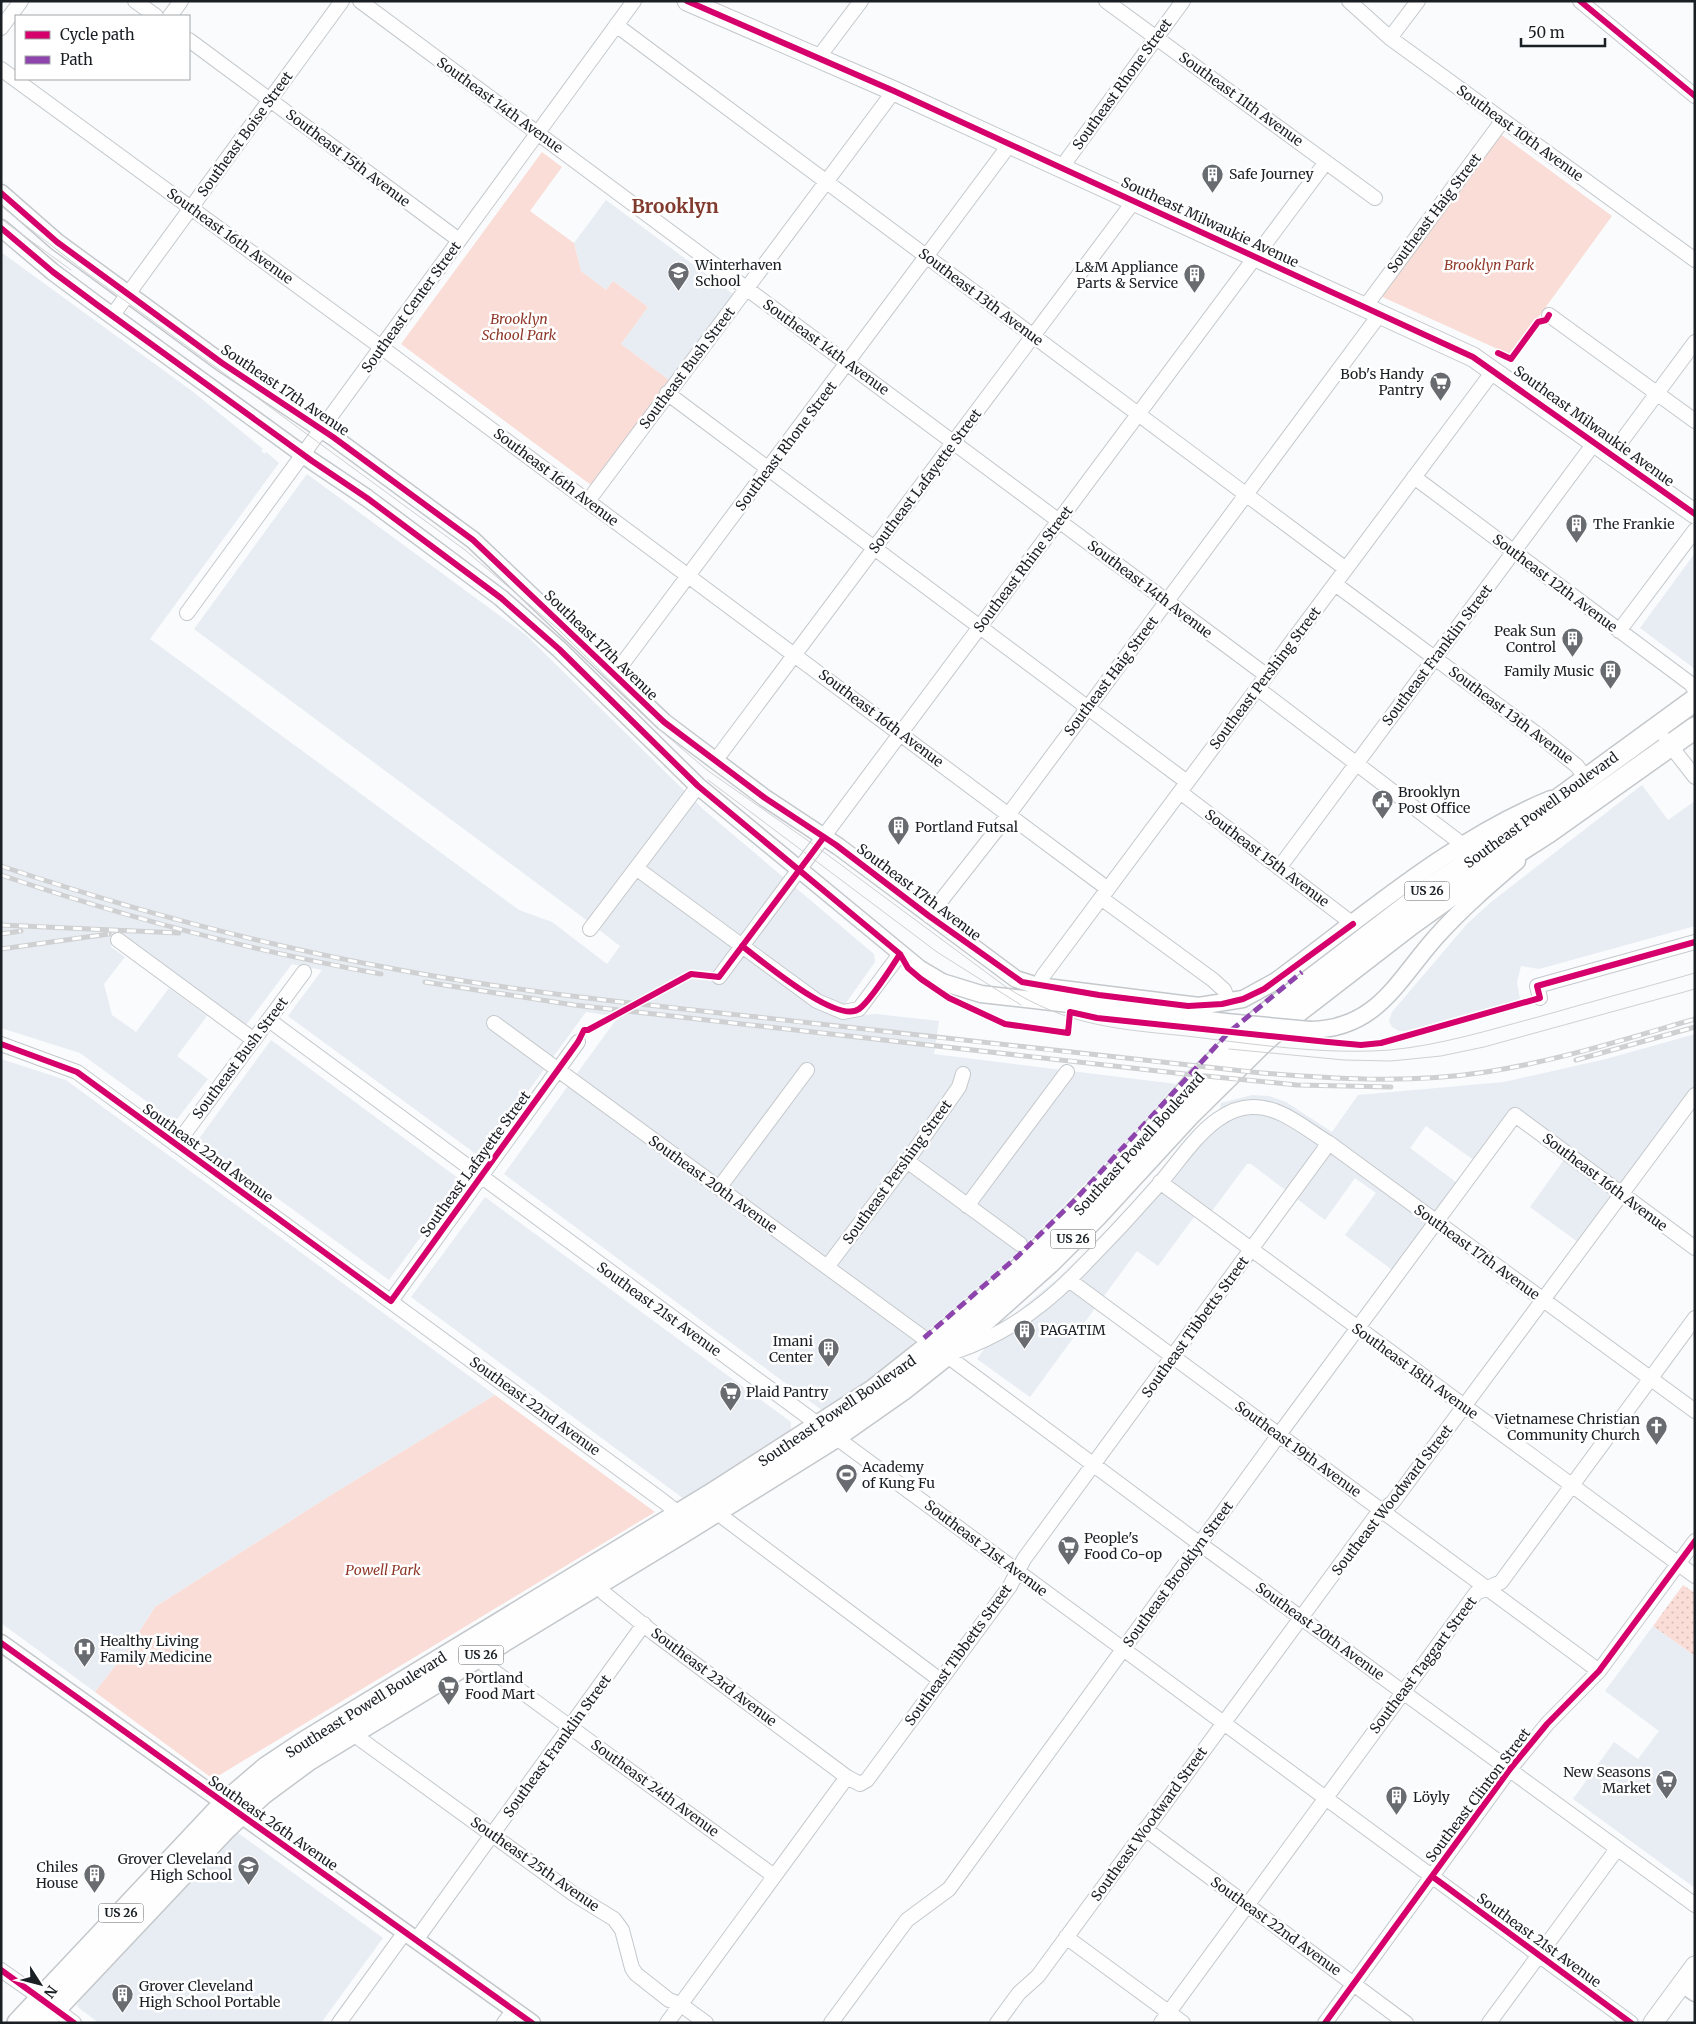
<svg xmlns="http://www.w3.org/2000/svg" width="1696" height="2024" viewBox="0 0 1696 2024" font-family="Merriweather,serif">
<style>
.built{fill:#e8edf3}
.green{fill:#fbddd7}
.garden{fill:url(#garden-dots)}
.lines{fill:none;stroke-linecap:round;stroke-linejoin:round}
.minor-casing{stroke:#c4c8cb;stroke-width:16}
.tertiary-casing{stroke:#c4c8cb;stroke-width:19}
.secondary-casing{stroke:#c4c8cb;stroke-width:21}
.primary-casing{stroke:#c4c8cb;stroke-width:24}
.minor{stroke:#fefeff;stroke-width:14}
.tertiary{stroke:#fefeff;stroke-width:16}
.secondary{stroke:#fefeff;stroke-width:19}
.primary{stroke:#fefeff;stroke-width:21}
.tram{stroke:#cfd0d1;stroke-width:1}
.rail-casing{stroke:#cfd0d1;stroke-width:5}
.rail{stroke:#fff;stroke-width:3;stroke-dasharray:9;stroke-linecap:butt}
.tertiary-bridge-casing{stroke:#c4c8cb;stroke-width:19;stroke-linecap:butt}
.tertiary-bridge{stroke:#fefeff;stroke-width:16}
.quiet{stroke:#8e44ad;stroke-width:5;stroke-dasharray:10 5;stroke-linecap:butt}
.cycleway-casing{stroke:#fff;stroke-width:9}
.cycleway{stroke:#d6006c;stroke-width:6}
.labels{text-anchor:middle;stroke-width:5;stroke-linejoin:round;paint-order:stroke}
.shield{fill:#fff;stroke:#5f6266;stroke-width:1}
.shield-label{font-size:12px;font-weight:bold;fill:#1a1f24}
.street-label{font-size:14px;fill:#1a1f24;stroke:#fff}
.poi-label{font-size:14px;fill:#1a1f24;stroke:#fff;text-anchor:start}
.park-label{font-size:14px;font-style:italic;fill:#8f3829;stroke:#fff}
.district-label{font-size:19px;font-weight:bold;fill:#813b2e;stroke:#fff}
</style>
<defs>
<pattern id="garden-dots" width="8" height="8" patternUnits="userSpaceOnUse" patternTransform="scale(1.25)"><rect width="8" height="8" fill="#fbddd7"/><path d="M2 2h.1M6 6h.1" fill="none" stroke="#d7bdb8" stroke-width="1.8" stroke-linecap="round"/></pattern>
</defs>
<rect width="100%" height="100%" fill="#f9fbfd"/>
<path class="built" d="M606,200l127,94 -64,86 -48,-36 27,-37 -35,-26 -7,9 -25,-19 -7,-28z
M1,252l191,139 71,58 -2,2 4,3 1,-2 13,11 -129,176 369,271 33,12 55,42 13,-18 -43,-33 -383,-284 113,-155 219,161 178,175 170,144 1,8 -36,51 12,3 25,-2 63,7 -5,33 242,30 -54,62 -109,111 -145,125 -45,29 -319,-237 114,-157 -32,-5 -106,145 -192,-141 34,-46 -30,-6 -46,61 -121,-88 -13,6 -1,4 14,10 -21,27 8,31 24,17 33,-44 38,28 -30,40 31,23 -33,43 -95,-69 -79,-25z
M1695,553v116l-55,-41z
M1642,785l26,35 27,-19v125l-156,43 -18,-3 -4,16 3,17 -115,32h-6l-7,-4 -3,-6 3,-9 75,-88 24,-22z
M1695,1034v67l-109,147 -56,-41 36,-50 -50,-37 -34,46 -56,-40 -16,22 54,40 -65,87 -54,-40 31,-42 -21,-15 -30,42 -74,-56h-4l-41,55 -9,-6 -39,53 -21,-15 -107,146 -53,-38 26,-36 52,-42 38,-36 127,-137 1,-5 31,-8 17,1 17,6 46,30 26,-37 146,-13 102,-23z
M271,1040l191,141 -73,99 -191,-140z
M1,1059l65,21 429,315 -159,97 -181,115 -26,41 -34,44 -94,-69z
M485,1197l306,225v8l-107,69 -273,-202z
M1653,1626l42,30v232l-122,-89 41,-57 24,17 21,-28 -54,-40z
M234,1833h4l145,105 -62,85h-222l-20,-15 -2,-3 4,-7z"/>
<path class="green" d="M1499,133l113,83 -101,139 -133,-60z
M542,152l20,15 -32,44 44,32 7,28 25,19 7,-9 35,26 -27,37 48,36 -78,105 -190,-141z
M495,1395l160,117 -442,267 -118,-87 34,-44 26,-41 181,-115z"/>
<path class="garden" d="M1683,1585l12,8v63l-42,-30z"/>
<g class="lines">
<defs>
<path id="minor" d="M135,1l21,15
M360,1l906,674
M1106,1l269,197
M1349,1l41,37 305,222
M1580,1l115,95
M170,16l11,-15
M616,25l730,544
M1,28l20,-27
M1390,38l28,-37
M189,40l270,200
M818,58l43,-57
M1,69l380,278 727,542
M1061,168l122,-167
M1365,307l138,-187
M1549,315l146,106
M112,316l230,-315
M667,393l520,389
M1612,454l83,-112
M1414,477l277,207 4,6
M588,501l306,-410
M1335,584l206,153 36,29 9,13
M187,613l447,-612
M1619,631l76,-101
M611,671l12,-8 387,-519
M1257,688l205,156
M1666,740l29,37
M715,761l419,-560
M1180,792l173,132
M636,868l181,133 26,11 16,-3 41,-55
M1279,868l316,-426
M1101,898l112,82 11,10 5,12
M929,916l80,-102 371,-500
M590,929l108,-143
M118,940l136,100
M719,977l607,-815
M1038,986l5,-10 451,-606
M1540,998l-3,-12 158,-44
M269,1020l1362,1003
M494,1023l438,321
M1,1044l76,28 586,429 9,7 9,13
M176,1145l128,-173
M907,1161l113,83
M1160,1182l535,394
M719,1188l88,-118
M967,1206l100,-134
M827,1267l80,-106 52,-74 4,-13
M1069,1280l530,391
M391,1301l187,-259
M954,1352c45,-15 83,-40 117,-74 31,-31 61,-63 90,-96 18,-21 34,-46 56,-62 10,-7 22,-13 35,-13 29,-1 53,22 77,36l366,268
M946,1355l254,189 495,361
M715,1505l9,13 216,162
M595,1578l9,15 51,41 192,143 13,7 7,-4 143,-194 14,-27 305,-416
M473,1650l11,14 290,212
M348,1727l12,12 215,156 39,24 8,11 10,38 4,6 33,26 11,4 26,19
M1145,1829l261,194
M1066,1937l117,86
M416,1940l228,-316
M1,1970l40,28
M55,2009l19,14
M339,2023l66,-91
M504,2023l10,-13
M667,2023l180,-246
M831,2023l76,-103 42,-31 329,-453 237,-321 180,133
M997,2023l22,-30 19,-17 337,-459 18,-15 302,-407
M1161,2023l315,-430 25,-11 194,-264
M1325,2023l185,-254 37,-45 52,-53 96,-130
M1489,2023l128,-174"/>
<path id="tertiary" d="M1,193l56,49 56,41 109,80 111,74 140,103 191,182 101,76 74,49 177,132 22,7 161,20 44,-7 33,-18c88,-65 173,-140 275,-182
M1,228l52,44 43,32 216,157 55,37 134,100 58,51 139,137 222,183 22,13 39,12 245,28
M1310,1030c67,-1 87,-49 126,-93 25,-28 53,-52 81,-76
M1,1643l531,380
M1682,1984l13,9"/>
<path id="secondary" d="M687,1l207,90 579,266 222,157
M1653,2023l42,-57"/>
<path id="primary" d="M18,2023l206,-219 42,-36 39,-26 404,-246 165,-106 58,-46 92,-79 104,-106 69,-80 65,-62 170,-130 75,-50 188,-137
M42,2023l184,-195 36,-34 46,-34 378,-230 149,-93 67,-47 44,-35 103,-92 49,-49 92,-100 73,-72 34,-30 114,-88 56,-40 80,-51 148,-105"/>
</defs>
<use href="#minor" class="minor-casing"/>
<use href="#tertiary" class="tertiary-casing"/>
<use href="#secondary" class="secondary-casing"/>
<use href="#primary" class="primary-casing"/>
<use href="#minor" class="minor"/>
<use href="#tertiary" class="tertiary"/>
<use href="#secondary" class="secondary"/>
<use href="#primary" class="primary"/>
<path class="tram" d="M1,206l78,61 386,283 93,79 102,101 47,40 110,77 189,140c61,39 111,42 180,49 68,8 136,19 204,14 51,-5 99,-20 148,-33 52,-15 104,-29 157,-44
M1,219l70,51
M708,780l229,172 84,53
M1229,1049l115,11 47,1 50,-5 43,-9 211,-58"/>
<defs>
<path id="rail" d="M1,866c125,42 253,77 383,101 123,24 248,36 373,50 165,19 330,37 495,55 78,7 156,12 234,0 71,-11 140,-33 209,-53
M1,875c124,42 251,76 380,99
M1,925l178,8
M1,934l20,-3
M1,949l108,-15
M425,982l149,23 611,69 112,11 94,2
M1576,1060l119,-33"/>
</defs>
<use href="#rail" class="rail-casing"/>
<use href="#rail" class="rail"/>
<defs>
<path id="tertiary-bridge" d="M1226,1022l84,8"/>
</defs>
<use href="#tertiary-bridge" class="tertiary-bridge-casing"/>
<use href="#tertiary-bridge" class="tertiary-bridge"/>
<path class="quiet" d="M924,1338l94,-82 56,-55 154,-168 74,-61"/>
<defs>
<path id="cycleway" d="M687,1l207,90 579,266 222,157
M1580,1l115,95
M1,193l56,49 56,41 109,80 111,74 140,103 191,182 101,76 71,47 93,71 93,66 77,13 89,11 34,-2 21,-5 21,-10 89,-65
M1,228l52,44 43,32 216,157 55,37 134,100 58,51 139,137 202,168 8,14 13,11 28,19 56,26 63,9 2,-21 27,6 231,24 33,3 20,-2 159,-45 -3,-12 158,-44
M1498,353l13,6 27,-37 8,-2 3,-5
M742,946c19,14 95,79 117,63 12,-9 32,-41 41,-55
M1,1044l76,28 314,229 187,-259 6,-12h4l103,-56 28,3 105,-140
M1,1643l531,380
M1433,1877l198,146
M1,1970l73,53
M1325,2023l185,-254 37,-45 52,-53 96,-130"/>
</defs>
<use href="#cycleway" class="cycleway-casing"/>
<use href="#cycleway" class="cycleway"/>
</g>
<defs>
<symbol id="building-pin" viewBox="-11 -11 22 30"><path d="M0 17L-7.5 6A9.5 9.5 0 1 1 7.5 6Z" fill="#686c70" stroke="#fff"/><path d="M-4-6H4V6H1V3H-1V6H-4ZM-2.5-4.3h1.7v1.8h-1.7ZM.8-4.3h1.7v1.8H.8ZM-2.5-1h1.7V.8h-1.7ZM.8-1h1.7V.8H.8Z" fill="#fff"/></symbol>
<symbol id="school-pin" viewBox="-11 -11 22 30"><path d="M0 17L-7.5 6A9.5 9.5 0 1 1 7.5 6Z" fill="#686c70" stroke="#fff"/><path d="M0-5L7-2L0 1L-7-2ZM-4 1L0 2.5L4 1V4Q0 6-4 4Z" fill="#fff"/></symbol>
<symbol id="supermarket-pin" viewBox="-11 -11 22 30"><path d="M0 17L-7.5 6A9.5 9.5 0 1 1 7.5 6Z" fill="#686c70" stroke="#fff"/><path d="M-6-5.5h2.5l.6 2H6L4.5 2H-2.5L-4.4-4H-6ZM-1.5 3.2a1.3 1.3 0 1 0 .1 0ZM3 3.2a1.3 1.3 0 1 0 .1 0Z" fill="#fff"/></symbol>
<symbol id="civic-pin" viewBox="-11 -11 22 30"><path d="M0 17L-7.5 6A9.5 9.5 0 1 1 7.5 6Z" fill="#686c70" stroke="#fff"/><path d="M-.6-6.5H3V-4.5H.6V-3L4-1V1h2V6H-6V1h2V-1L-.6-3ZM-1.2 2.5V6h2.4V2.5Z" fill="#fff"/></symbol>
<symbol id="church-pin" viewBox="-11 -11 22 30"><path d="M0 17L-7.5 6A9.5 9.5 0 1 1 7.5 6Z" fill="#686c70" stroke="#fff"/><path d="M-1.2-6h2.4v3.5h3.3v2.4h-3.3V6h-2.4V-.1h-3.3v-2.4h3.3Z" fill="#fff"/></symbol>
<symbol id="stadium-pin" viewBox="-11 -11 22 30"><path d="M0 17L-7.5 6A9.5 9.5 0 1 1 7.5 6Z" fill="#686c70" stroke="#fff"/><path d="M0-5a6.5 5 0 1 0 0 10a6.5 5 0 1 0 0-10ZM-3.5-1.8h7v3.6h-7Z" fill="#fff"/></symbol>
<symbol id="hospital-pin" viewBox="-11 -11 22 30"><path d="M0 17L-7.5 6A9.5 9.5 0 1 1 7.5 6Z" fill="#686c70" stroke="#fff"/><path d="M-5-5h3v3.5h4V-5h3V5h-3V1.5h-4V5h-3Z" fill="#fff"/></symbol>
</defs>
<g fill-rule="evenodd">
<use href="#building-pin" x="1200" y="162" width="25" height="34"/>
<use href="#school-pin" x="666" y="260" width="25" height="34"/>
<use href="#building-pin" x="1182" y="262" width="25" height="34"/>
<use href="#supermarket-pin" x="1428" y="370" width="25" height="34"/>
<use href="#building-pin" x="1564" y="512" width="25" height="34"/>
<use href="#building-pin" x="1560" y="626" width="25" height="34"/>
<use href="#building-pin" x="1598" y="658" width="25" height="34"/>
<use href="#civic-pin" x="1370" y="788" width="25" height="34"/>
<use href="#building-pin" x="886" y="814" width="25" height="34"/>
<use href="#building-pin" x="1012" y="1318" width="25" height="34"/>
<use href="#building-pin" x="816" y="1336" width="25" height="34"/>
<use href="#supermarket-pin" x="718" y="1380" width="25" height="34"/>
<use href="#church-pin" x="1644" y="1414" width="25" height="34"/>
<use href="#stadium-pin" x="834" y="1462" width="25" height="34"/>
<use href="#supermarket-pin" x="1056" y="1534" width="25" height="34"/>
<use href="#hospital-pin" x="72" y="1636" width="25" height="34"/>
<use href="#supermarket-pin" x="436" y="1674" width="25" height="34"/>
<use href="#supermarket-pin" x="1654" y="1768" width="25" height="34"/>
<use href="#building-pin" x="1384" y="1784" width="25" height="34"/>
<use href="#school-pin" x="236" y="1854" width="25" height="34"/>
<use href="#building-pin" x="82" y="1862" width="25" height="34"/>
<use href="#building-pin" x="110" y="1982" width="25" height="34"/>
</g>
<g class="labels">
<g class="shield">
<rect x="1404.5" y="881.5" width="45" height="19" rx="4"/>
<rect x="1050.5" y="1229.5" width="45" height="19" rx="4"/>
<rect x="458.5" y="1645.5" width="45" height="19" rx="4"/>
<rect x="98.5" y="1903.5" width="45" height="19" rx="4"/>
</g>
<g class="shield-label">
<text x="1427" y="895">US 26</text>
<text x="1073" y="1243">US 26</text>
<text x="481" y="1659">US 26</text>
<text x="121" y="1917">US 26</text>
</g>
<g class="street-label">
<text transform="translate(1122 84) rotate(-54)" y="5">Southeast Rhone Street</text>
<text transform="translate(1241 99) rotate(36)" y="5">Southeast 11th Avenue</text>
<text transform="translate(500 105) rotate(36)" y="5">Southeast 14th Avenue</text>
<text transform="translate(1520 133) rotate(36)" y="5">Southeast 10th Avenue</text>
<text transform="translate(245 134) rotate(-54)" y="5">Southeast Boise Street</text>
<text transform="translate(348 158) rotate(37)" y="5">Southeast 15th Avenue</text>
<text transform="translate(1434 213) rotate(-53)" y="5">Southeast Haig Street</text>
<text transform="translate(1210 222) rotate(25)" y="5">Southeast Milwaukie Avenue</text>
<text transform="translate(230 236) rotate(36)" y="5">Southeast 16th Avenue</text>
<text transform="translate(981 297) rotate(37)" y="5">Southeast 13th Avenue</text>
<text transform="translate(411 307) rotate(-54)" y="5">Southeast Center Street</text>
<text transform="translate(826 347) rotate(36)" y="5">Southeast 14th Avenue</text>
<text transform="translate(687 368) rotate(-53)" y="5">Southeast Bush Street</text>
<text transform="translate(285 390) rotate(34)" y="5">Southeast 17th Avenue</text>
<text transform="translate(1594 426) rotate(36)" y="5">Southeast Milwaukie Avenue</text>
<text transform="translate(786 446) rotate(-53)" y="5">Southeast Rhone Street</text>
<text transform="translate(556 477) rotate(37)" y="5">Southeast 16th Avenue</text>
<text transform="translate(925 481) rotate(-53)" y="5">Southeast Lafayette Street</text>
<text transform="translate(1023 569) rotate(-53)" y="5">Southeast Rhine Street</text>
<text transform="translate(1555 583) rotate(37)" y="5">Southeast 12th Avenue</text>
<text transform="translate(1150 589) rotate(37)" y="5">Southeast 14th Avenue</text>
<text transform="translate(601 645) rotate(44)" y="5">Southeast 17th Avenue</text>
<text transform="translate(1437 655) rotate(-53)" y="5">Southeast Franklin Street</text>
<text transform="translate(1111 676) rotate(-53)" y="5">Southeast Haig Street</text>
<text transform="translate(1265 678) rotate(-53)" y="5">Southeast Pershing Street</text>
<text transform="translate(1511 715) rotate(37)" y="5">Southeast 13th Avenue</text>
<text transform="translate(881 718) rotate(37)" y="5">Southeast 16th Avenue</text>
<text transform="translate(1541 810) rotate(-36)" y="5">Southeast Powell Boulevard</text>
<text transform="translate(1267 858) rotate(37)" y="5">Southeast 15th Avenue</text>
<text transform="translate(919 892) rotate(37)" y="5">Southeast 17th Avenue</text>
<text transform="translate(240 1058) rotate(-53)" y="5">Southeast Bush Street</text>
<text transform="translate(1139 1144) rotate(-48)" y="5">Southeast Powell Boulevard</text>
<text transform="translate(208 1153) rotate(36)" y="5">Southeast 22nd Avenue</text>
<text transform="translate(475 1164) rotate(-54)" y="5">Southeast Lafayette Street</text>
<text transform="translate(897 1172) rotate(-54)" y="5">Southeast Pershing Street</text>
<text transform="translate(1605 1182) rotate(37)" y="5">Southeast 16th Avenue</text>
<text transform="translate(713 1184) rotate(36)" y="5">Southeast 20th Avenue</text>
<text transform="translate(1477 1252) rotate(36)" y="5">Southeast 17th Avenue</text>
<text transform="translate(659 1309) rotate(36)" y="5">Southeast 21st Avenue</text>
<text transform="translate(1195 1327) rotate(-54)" y="5">Southeast Tibbetts Street</text>
<text transform="translate(1415 1371) rotate(36)" y="5">Southeast 18th Avenue</text>
<text transform="translate(535 1406) rotate(36)" y="5">Southeast 22nd Avenue</text>
<text transform="translate(837 1411) rotate(-34)" y="5">Southeast Powell Boulevard</text>
<text transform="translate(1298 1449) rotate(36)" y="5">Southeast 19th Avenue</text>
<text transform="translate(1392 1500) rotate(-52)" y="5">Southeast Woodward Street</text>
<text transform="translate(986 1548) rotate(37)" y="5">Southeast 21st Avenue</text>
<text transform="translate(1178 1574) rotate(-54)" y="5">Southeast Brooklyn Street</text>
<text transform="translate(1320 1631) rotate(36)" y="5">Southeast 20th Avenue</text>
<text transform="translate(958 1655) rotate(-54)" y="5">Southeast Tibbetts Street</text>
<text transform="translate(1423 1665) rotate(-53)" y="5">Southeast Taggart Street</text>
<text transform="translate(714 1677) rotate(37)" y="5">Southeast 23rd Avenue</text>
<text transform="translate(366 1705) rotate(-32)" y="5">Southeast Powell Boulevard</text>
<text transform="translate(557 1746) rotate(-54)" y="5">Southeast Franklin Street</text>
<text transform="translate(655 1788) rotate(36)" y="5">Southeast 24th Avenue</text>
<text transform="translate(1478 1795) rotate(-53)" y="5">Southeast Clinton Street</text>
<text transform="translate(273 1823) rotate(35)" y="5">Southeast 26th Avenue</text>
<text transform="translate(1149 1824) rotate(-54)" y="5">Southeast Woodward Street</text>
<text transform="translate(535 1864) rotate(35)" y="5">Southeast 25th Avenue</text>
<text transform="translate(1276 1926) rotate(36)" y="5">Southeast 22nd Avenue</text>
<text transform="translate(1539 1940) rotate(36)" y="5">Southeast 21st Avenue</text>
</g>
<g class="poi-label">
<text x="1229" y="179">Safe Journey</text>
<text x="695" y="270">Winterhaven<tspan x="695" dy="16">School</tspan></text>
<text x="1178" y="272" text-anchor="end">L&amp;M Appliance<tspan x="1178" dy="16">Parts &amp; Service</tspan></text>
<text x="1424" y="379" text-anchor="end">Bob's Handy<tspan x="1424" dy="16">Pantry</tspan></text>
<text x="1593" y="529">The Frankie</text>
<text x="1556" y="636" text-anchor="end">Peak Sun<tspan x="1556" dy="16">Control</tspan></text>
<text x="1594" y="676" text-anchor="end">Family Music</text>
<text x="1398" y="797">Brooklyn<tspan x="1398" dy="16">Post Office</tspan></text>
<text x="915" y="832">Portland Futsal</text>
<text x="1040" y="1335">PAGATIM</text>
<text x="813" y="1346" text-anchor="end">Imani<tspan x="813" dy="16">Center</tspan></text>
<text x="746" y="1397">Plaid Pantry</text>
<text x="1640" y="1424" text-anchor="end">Vietnamese Christian<tspan x="1640" dy="16">Community Church</tspan></text>
<text x="862" y="1472">Academy<tspan x="862" dy="16">of Kung Fu</tspan></text>
<text x="1084" y="1543">People's<tspan x="1084" dy="16">Food Co-op</tspan></text>
<text x="100" y="1646">Healthy Living<tspan x="100" dy="16">Family Medicine</tspan></text>
<text x="465" y="1683">Portland<tspan x="465" dy="16">Food Mart</tspan></text>
<text x="1651" y="1777" text-anchor="end">New Seasons<tspan x="1651" dy="16">Market</tspan></text>
<text x="1413" y="1802">Löyly</text>
<text x="232" y="1864" text-anchor="end">Grover Cleveland<tspan x="232" dy="16">High School</tspan></text>
<text x="78" y="1872" text-anchor="end">Chiles<tspan x="78" dy="16">House</tspan></text>
<text x="139" y="1991">Grover Cleveland<tspan x="139" dy="16">High School Portable</tspan></text>
</g>
<g class="park-label">
<text x="1489" y="270">Brooklyn Park</text>
<text x="519" y="324">Brooklyn<tspan x="519" dy="16">School Park</tspan></text>
<text x="383" y="1575">Powell Park</text>
</g>
<g class="district-label">
<text x="675" y="213">Brooklyn</text>
</g>
</g>
<rect width="1696" height="2024" fill="none" stroke="#1a1f24" stroke-width="5"/>
<rect x="15" y="15" width="175" height="65" fill="#ffffff" stroke="#a3a5a7"/>
<rect x="25" y="31" width="25" height="8" fill="#d6006c" stroke="#a3a5a7"/>
<text x="60" y="40" font-size="15" fill="#1a1f24">Cycle path</text>
<rect x="25" y="56" width="25" height="8" fill="#8e44ad" stroke="#a3a5a7"/>
<text x="60" y="65" font-size="15" fill="#1a1f24">Path</text>
<g transform="translate(40 1984) rotate(126)" stroke="#ffffff" stroke-width="4" paint-order="stroke">
<path d="M0-4L9 19L0 12L-9 19Z" fill="#1a1f24"/>
<text y="-8" font-size="14" font-weight="bold" text-anchor="middle" fill="#1a1f24">N</text>
</g>
<path d="M1521 38v8h84v-8" fill="none" stroke="#1a1f24" stroke-width="2.5"/>
<text x="1528" y="38" font-size="15" fill="#1a1f24" stroke="#ffffff" stroke-width="4" paint-order="stroke">50 m</text>
</svg>
